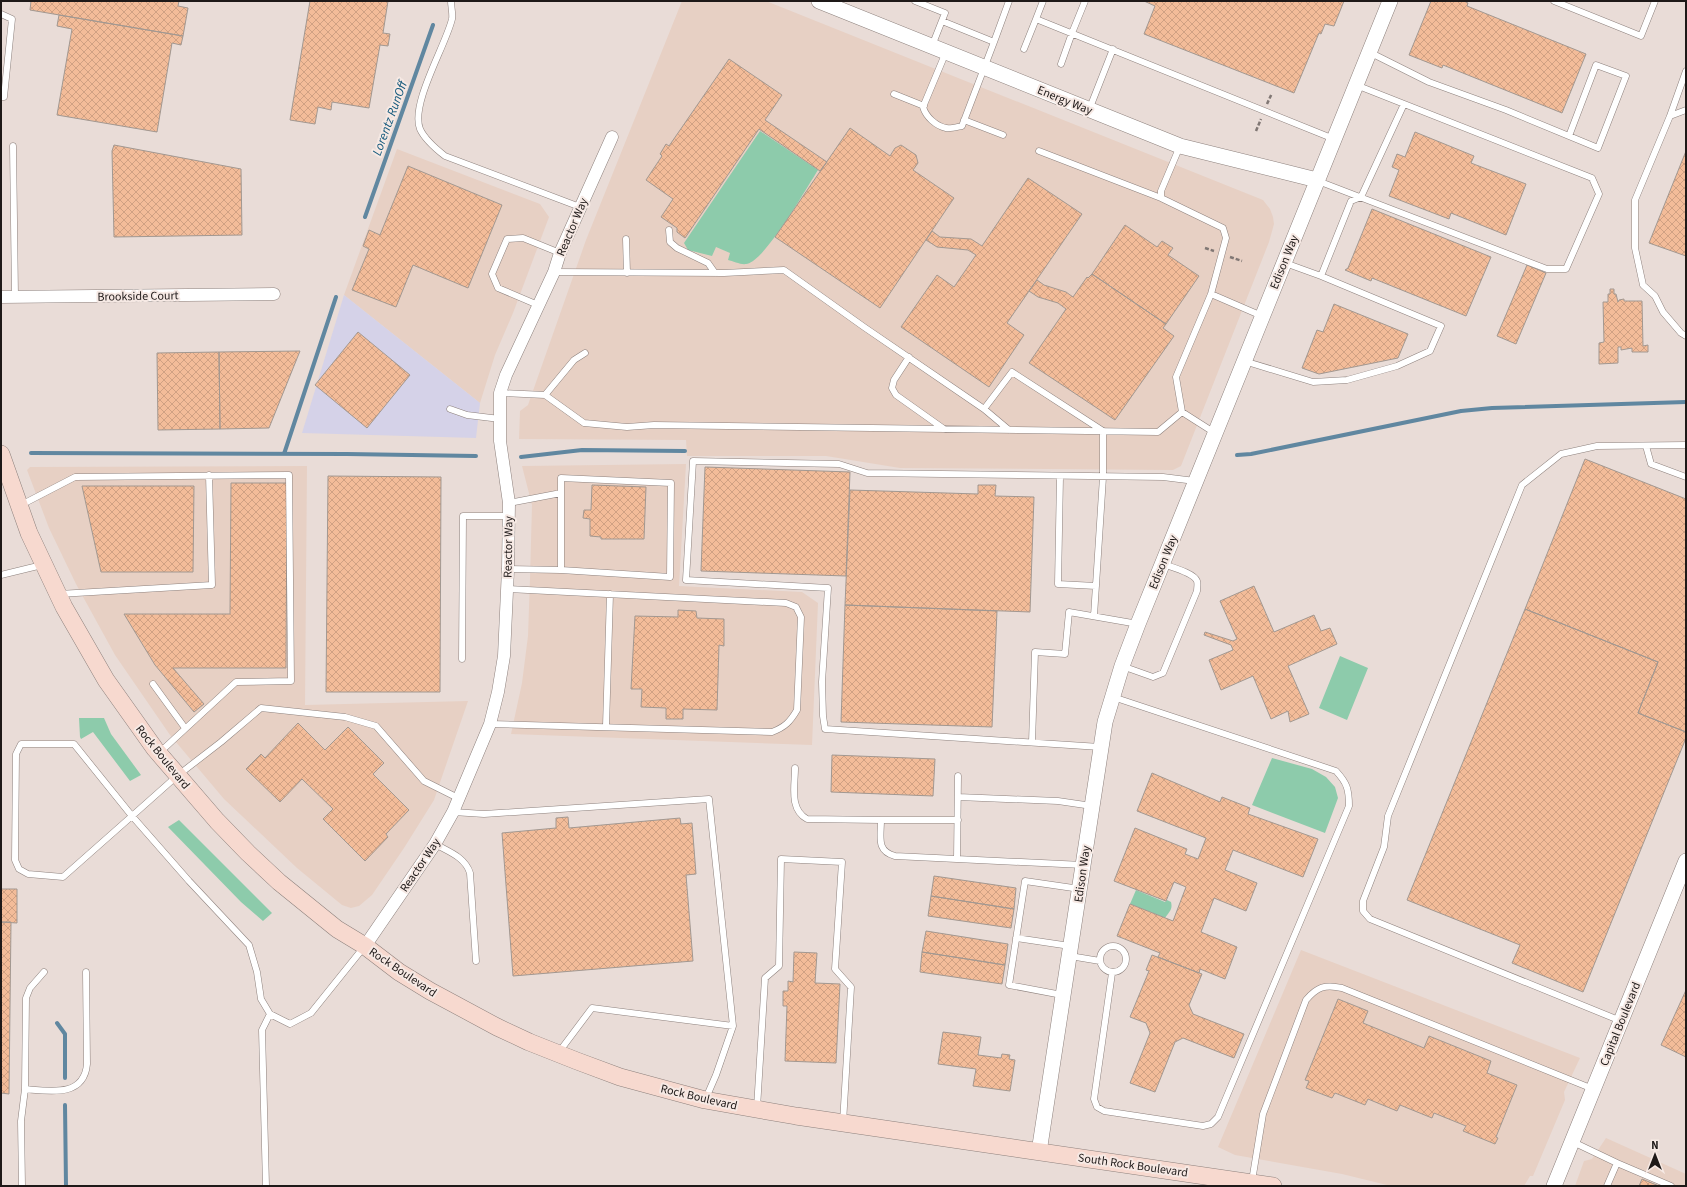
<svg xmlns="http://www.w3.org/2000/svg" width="1687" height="1187" viewBox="0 0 1687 1187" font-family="'Source Sans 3',sans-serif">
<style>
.commercial{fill:#e7d0c4}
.education{fill:#d5d2e8}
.green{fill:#8dcbab}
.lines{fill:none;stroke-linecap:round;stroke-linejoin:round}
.stream{stroke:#6087a0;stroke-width:4}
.building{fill:url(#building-cross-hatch);stroke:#a29891}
.service-casing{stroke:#8d817d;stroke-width:7}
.minor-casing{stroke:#8d817d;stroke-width:13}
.tertiary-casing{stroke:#8d817d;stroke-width:16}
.secondary-casing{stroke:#8d817d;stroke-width:18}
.path{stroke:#807774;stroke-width:2.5;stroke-dasharray:4 2;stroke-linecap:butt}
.service{stroke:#fff;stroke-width:6}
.minor{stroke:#fff;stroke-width:12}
.tertiary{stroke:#fff;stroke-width:15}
.secondary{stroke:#f7d9cf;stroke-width:17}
.labels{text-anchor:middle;stroke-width:4;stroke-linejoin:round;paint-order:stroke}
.street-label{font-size:12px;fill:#1e1918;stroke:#f6e9e4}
.water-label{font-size:13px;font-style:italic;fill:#14597c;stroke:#f6e9e4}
</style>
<defs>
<pattern id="building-cross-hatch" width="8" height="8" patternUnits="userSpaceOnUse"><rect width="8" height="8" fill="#f3bc99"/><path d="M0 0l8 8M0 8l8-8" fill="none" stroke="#d0a183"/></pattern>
</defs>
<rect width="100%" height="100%" fill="#e9dcd7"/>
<path class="commercial" d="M682,1h84l497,199 7,9 3,8 1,7 -5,18 -88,224 -8,4 -273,-2 -74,-12h-139l-1,-16 -167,-1 1,-28 8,-6 58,-165z
M397,149l143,55 9,13 -36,96 -18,42 -15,48 -136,-108z
M686,464l-7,122 123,6 16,11 -6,142 -301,-11 11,-51 6,-47 2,-57 2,-74 -10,-39z
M307,466l-2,239 163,-4 -34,99 -30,48 -32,47 -13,11 -8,2 -9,-3 -45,-37 -73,-69 -54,-64 -55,-80 -39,-71 -27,-56 -22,-58 3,-3z
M1301,950l279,108 -16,34 1,8 -32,76h-3l-6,10h-133l-49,-12 -107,-19 -17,-8z
M1606,1138l80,36v12h-111l9,-25 8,-2z"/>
<path class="education" d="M344,295l136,108 -4,35 -174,-5z"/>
<path class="green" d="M760,131l58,39c-11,17 -54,93 -72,94 -5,1 -13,-3 -18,-4l2,-7 -14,-6 -4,9 -24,-6 -4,-7z
M1340,656l28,12 -21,52 -28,-12z
M79,718h25l7,16 30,41 -11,6 -37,-49 -12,7 -1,-2z
M1272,758l40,11 14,8 9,10 3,11 -13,35 -73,-28z
M179,820l93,93 -9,8 -22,-19 -73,-75z
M1136,890l29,12 2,-2 4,2c2,8 -2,10 -6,16l-35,-14z"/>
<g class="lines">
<path class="stream" d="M365,217l68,-192
M31,453l316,1 129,2
M284,454l52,-157
M1237,455l14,-1 210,-43 31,-3 194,-6
M521,457l61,-7 103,1
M57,1023l8,11v44
M65,1105l1,81"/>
</g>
<path class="building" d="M31,1h148l-1,5 10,2 -5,28 -153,-26z
M310,1h78l-5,32 7,1 -2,12 -8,-1 -11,63 -37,-6 -1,8 -13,-3 -3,17 -25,-4z
M1144,1h200l-10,25 -9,-2 -4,10 -2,-1 -25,60 -150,-59 11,-28z
M1431,1h33l4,2 -1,3 119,48 -24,59 -119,-48 -1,3 -33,-13z
M59,15l124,21 -2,9 -9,-2 -15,89 -100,-17 15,-86 -15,-3z
M729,59l53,36 -17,25 62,42 -7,9 -61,-42 -74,109 -8,-6v-4l-16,-11 12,-18 -27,-19 16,-24 -2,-2 6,-10 3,2z
M850,128l40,28 5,-8 6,-3 15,10 2,8 -5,7 41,28 -74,110 -105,-71z
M1415,132l59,24 -3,7 55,21 -20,51 -55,-22 -2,6 -60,-23 10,-26 -7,-3 5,-13 8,3z
M114,145l127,24 1,66 -128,2 -2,-86z
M1686,151v105l-37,-13z
M408,166l94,39 -34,83 -55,-23 -17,42 -44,-17 17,-41 -6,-3 6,-16 11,5z
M1028,178l54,36 -75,109 17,12 -35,52 -88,-60 36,-52 17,12 22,-32 -8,-5 -31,-3 -11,-7 6,-9 8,6 31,2 11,7z
M1372,209l119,48 -25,59 -94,-38 -1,3 -26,-11 3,-2z
M1125,225l32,22 5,-6 11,7 -5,7 31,21 -33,48 -74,-50z
M1527,265l19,8 -30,71 -19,-8z
M1092,274l74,50 -3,4 11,8 -59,84 -86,-57 37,-54 -8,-6 -20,-6 -9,-6 8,-11 7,5 22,7 7,5 14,-20 1,1z
M1610,289h4v5h2l2,8 1,-2 5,-1v2h18l1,45 5,-1v7h-16v-4l-11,2v-3h-3v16l-19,1v-21l5,-1 -1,-40h5v-8h2z
M1334,304l74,30 -10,24 -79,16 -17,-6 15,-38 6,2z
M358,332l52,43 -43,53 -52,-43z
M300,351l-31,77 -49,1 -1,-77z
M219,352l1,77 -62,1 -1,-77z
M1585,459l101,40v233l-48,-19 20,-51 -133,-53z
M705,467l145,5 -4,104 -145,-5z
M328,476l113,1 -1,215h-114z
M231,483h56l-1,185h-113l31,36 -10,8 -39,-47 -31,-51h106z
M592,485l54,2 -2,52h-43v-2l-11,-1v-17l-7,-1 1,-8h7z
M978,485h18l-1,11 39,1 -4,115 -185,-7 5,-115 128,4z
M82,486h112l-1,86h-92z
M1254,586l20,46 40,-17 7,16 9,-3 7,16 -49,22 21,48 -19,8 -2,-11 -17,8 -18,-43 -32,14 -12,-30 24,-10 -2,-5 -27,-10 1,-3 28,9 4,-2 -17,-38z
M845,605l152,6 -5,116 -151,-5z
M1525,609l133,53 -20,51 48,19v6l-103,254 -71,-29 8,-18 -113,-45z
M678,610l18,1 1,7 27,1v27l-5,-1 -2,65 -34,-1v10h-17v-11l-25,-1 1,-18h-11l4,-73 43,1z
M298,723l27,27 23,-23 36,36 -11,11 36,36 -23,24 2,3 -23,24 -42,-42 10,-10 -31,-30 -22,23 -34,-33 15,-15 4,4z
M832,755l103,4 -2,37 -102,-4z
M1152,773l68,29 2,-5 28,11 -2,6 70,25 -15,38 -70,-27 -8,20 32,13 -11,28 -32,-13 -13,34 36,15 -12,32 -25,-10 -1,4 -41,-16 2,-4 -43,-17 13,-32 43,17 13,-34 -12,-5 -8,19 -52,-20 21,-53 52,21 -2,5 13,5 8,-21 -69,-27z
M568,817l1,11 111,-10 1,6 11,-1 4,51 -10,1 7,86 -180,15 -11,-143 54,-5v-10z
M934,876l82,12 -2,21 -83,-13z
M1,889h16v34l-16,-1z
M931,896l83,13 -3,19 -83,-12z
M1,922h10l-2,172 -8,-1z
M926,931l82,13 -3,21 -83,-13z
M794,952l23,1 -2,30 25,1 -4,79 -51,-2 2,-55h-4v-15h5v-10l5,1z
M922,952l83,13 -3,19 -82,-12z
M1152,955l50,19 -13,31 4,9 51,20 -10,24 -51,-20 -8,4 -20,50 -25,-9 20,-50 -4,-10 -16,-6 19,-46 -3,-1z
M1686,990v67l-25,-12z
M1338,999l30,12 -5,12 61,25 5,-12 62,25 -4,12 30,12 -21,52 2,1 -3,6 -32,-13 3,-5 -32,-13 -2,5 -32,-13 -3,6 -29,-12 -3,6 -30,-12 -3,5 -26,-10 3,-7 -4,-1z
M943,1032l38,5 -3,18 23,3 1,-4 8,1 -1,4 6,1 -5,31 -37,-5 3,-17 -38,-5z
M1642,1179l17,7h-20z"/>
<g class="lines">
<defs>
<path id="service" d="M451,1c0,6 2,13 1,18 -6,26 -42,85 -32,110 5,11 16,20 25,27l135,51
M915,1l30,12 -13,33
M1043,1l-7,18 298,120
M1554,1l87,35 14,-35
M1,14l11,5 -8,78h-3
M942,21l52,21 -32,84c-5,1 -12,3 -16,2 -10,-2 -20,-11 -23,-21l23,-55
M994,42l15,-41
M1024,49l12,-30
M1369,52l60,30 77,28 92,38 28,-72 -30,-11 -27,71
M1061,64l11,-31 13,-32
M894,94l30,12
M1089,110l24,-61
M1686,110l-16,6 -35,84v48l8,37 12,11 8,16 18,21 5,3
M1670,116l16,-45
M964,120l39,15
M13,146l2,150
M1180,146l-19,45v7l62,30 3,10 -15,56
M1039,151l122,47
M1318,181l229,88h19l33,-75 -7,-16 -236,-93
M669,230l1,12 7,6 31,15 7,10
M626,239l1,34
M1285,263l36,13 30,-75 10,-4 43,-93
M554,272l170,1 60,-3 80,57 120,82 25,21
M538,305l-40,-17 -6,-14 15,-35 16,-1 37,15
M909,357l-15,23 -2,8 4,7 48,34
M1244,361l69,21 34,-2 50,-14 33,-15 11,-25 -120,-50
M500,393l45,2 29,-35 11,-7
M545,395l39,28 43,4 27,-2 504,7 24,-20
M450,409l17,6 33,4
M984,409l28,-37 91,59v46l-9,139
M1215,433l-33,-21 -6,-35 35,-83 51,22
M1646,446l5,18 35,13
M1060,477l-2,107 38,2
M21,505l54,-28 214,-2 2,206 -55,1 -77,71
M508,569l53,1v-77l-52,10
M561,570l109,7 1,-94 -110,-5v15
M1,575l41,-10
M59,594l153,-9 -3,-110
M462,659l1,-143h46
M1122,666l31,11 10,-4 34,-82c0,-3 1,-7 0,-10 -3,-8 -26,-14 -34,-17
M153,684l32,44
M490,724l282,8c13,-5 18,-10 25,-22l4,-93 -5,-10 -10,-4 -279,-14
M606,726l4,-132
M1032,742l3,-90 30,2 4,-42 69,12
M21,744h53l58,72 -69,61 -35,-3 -9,-5 -4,-9 1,-106z
M1100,747l-275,-18 -2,-13 -1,-34 6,-94 -142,-8 7,-119 146,3 28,9 296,4 32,4
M795,768c0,18 -6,41 12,51l74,1c0,17 -5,31 14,36l188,9
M958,797l100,4 34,5
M453,812l31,2 225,-15 24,227 -17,49 -10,23
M881,820h77
M435,844c14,8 30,13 35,29l6,88
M957,859l1,-83
M1016,938l54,8
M1100 959a13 13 0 1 1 26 0a13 13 0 1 1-26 0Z
M364,947l-53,66 -21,11 -20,-10 -9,-15 -4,-27 -8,-27 -60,-64 -57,-65 45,-40 44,-34 40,-34 84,9 31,9 48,55 36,18
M1070,956l30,5
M1112,973l-18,126 3,8 7,4 99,15 8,-2 7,-7 131,-311c0,-17 -2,-23 -13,-35l-223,-74
M1062,995l-53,-10 16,-104 55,8
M1621,1021l-251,-102 -7,-8v-10l21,-54 4,-31 134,-331 39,-31 36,-8 89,-1
M559,1052l33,-44 141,18
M25,1089c24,2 59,9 62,-25l-1,-92
M757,1108l8,-130 14,-12 2,-107 61,3 -7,107 16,18 -8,136
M1573,1142l44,21 -10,23
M1617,1163l54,23
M1252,1181l11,-67 43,-114c11,-13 19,-16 36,-12l251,101
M22,1186l-1,-65 4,-32 1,-91 4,-10 14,-16
M266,1186l-4,-156 8,-16"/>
<path id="minor" d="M1,297l273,-3
M365,946l70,-102 18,-32 37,-88 8,-32 6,-36 4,-87 1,-66 -9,-62v-48l6,-18 48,-103 6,-19 52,-116"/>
<path id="tertiary" d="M819,1l361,145 137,34
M1039,1152l66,-430 17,-56 16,-42 252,-623
M1554,1186l132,-325"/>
<path id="secondary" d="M1,454l28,79 35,74 42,73 49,69 62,72 31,32 31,29 58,47 28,17 34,26 31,19 67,36 32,15 48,19 43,16 85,23 91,16 477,70"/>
</defs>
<use href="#service" class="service-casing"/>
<use href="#minor" class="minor-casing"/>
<use href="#tertiary" class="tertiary-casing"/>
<use href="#secondary" class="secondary-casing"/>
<path class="path" d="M1267,104l5,-11
M1256,131l5,-12
M1205,248l9,3
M1230,257l12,4"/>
<use href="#service" class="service"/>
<use href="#minor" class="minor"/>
<use href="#tertiary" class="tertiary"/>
<use href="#secondary" class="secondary"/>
</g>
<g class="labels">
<g class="street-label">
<text transform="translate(1065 100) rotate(22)" y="4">Energy Way</text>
<text transform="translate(572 227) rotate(-67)" y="4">Reactor Way</text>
<text transform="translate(1284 262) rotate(-68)" y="4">Edison Way</text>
<text transform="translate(138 296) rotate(-1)" y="4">Brookside Court</text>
<text transform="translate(508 547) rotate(-89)" y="4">Reactor Way</text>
<text transform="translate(1163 562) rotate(-68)" y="4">Edison Way</text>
<text transform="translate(163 757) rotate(51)" y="4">Rock Boulevard</text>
<text transform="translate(420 865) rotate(-56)" y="4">Reactor Way</text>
<text transform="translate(1082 874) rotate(-82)" y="4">Edison Way</text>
<text transform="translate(403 972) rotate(34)" y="4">Rock Boulevard</text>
<text transform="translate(1620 1024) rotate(-68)" y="4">Capital Boulevard</text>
<text transform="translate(699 1097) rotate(13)" y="4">Rock Boulevard</text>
<text transform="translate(1133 1165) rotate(8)" y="4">South Rock Boulevard</text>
</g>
<g class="water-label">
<text transform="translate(389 118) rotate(-70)" y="5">Lorentz RunOff</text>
</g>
</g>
<rect width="1687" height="1187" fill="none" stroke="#1e1918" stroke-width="4"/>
<g transform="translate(1655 1155)" stroke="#f6e9e4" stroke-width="3" paint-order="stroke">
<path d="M0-3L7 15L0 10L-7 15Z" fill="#1e1918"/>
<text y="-6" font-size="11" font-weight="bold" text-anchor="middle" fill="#1e1918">N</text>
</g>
</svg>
